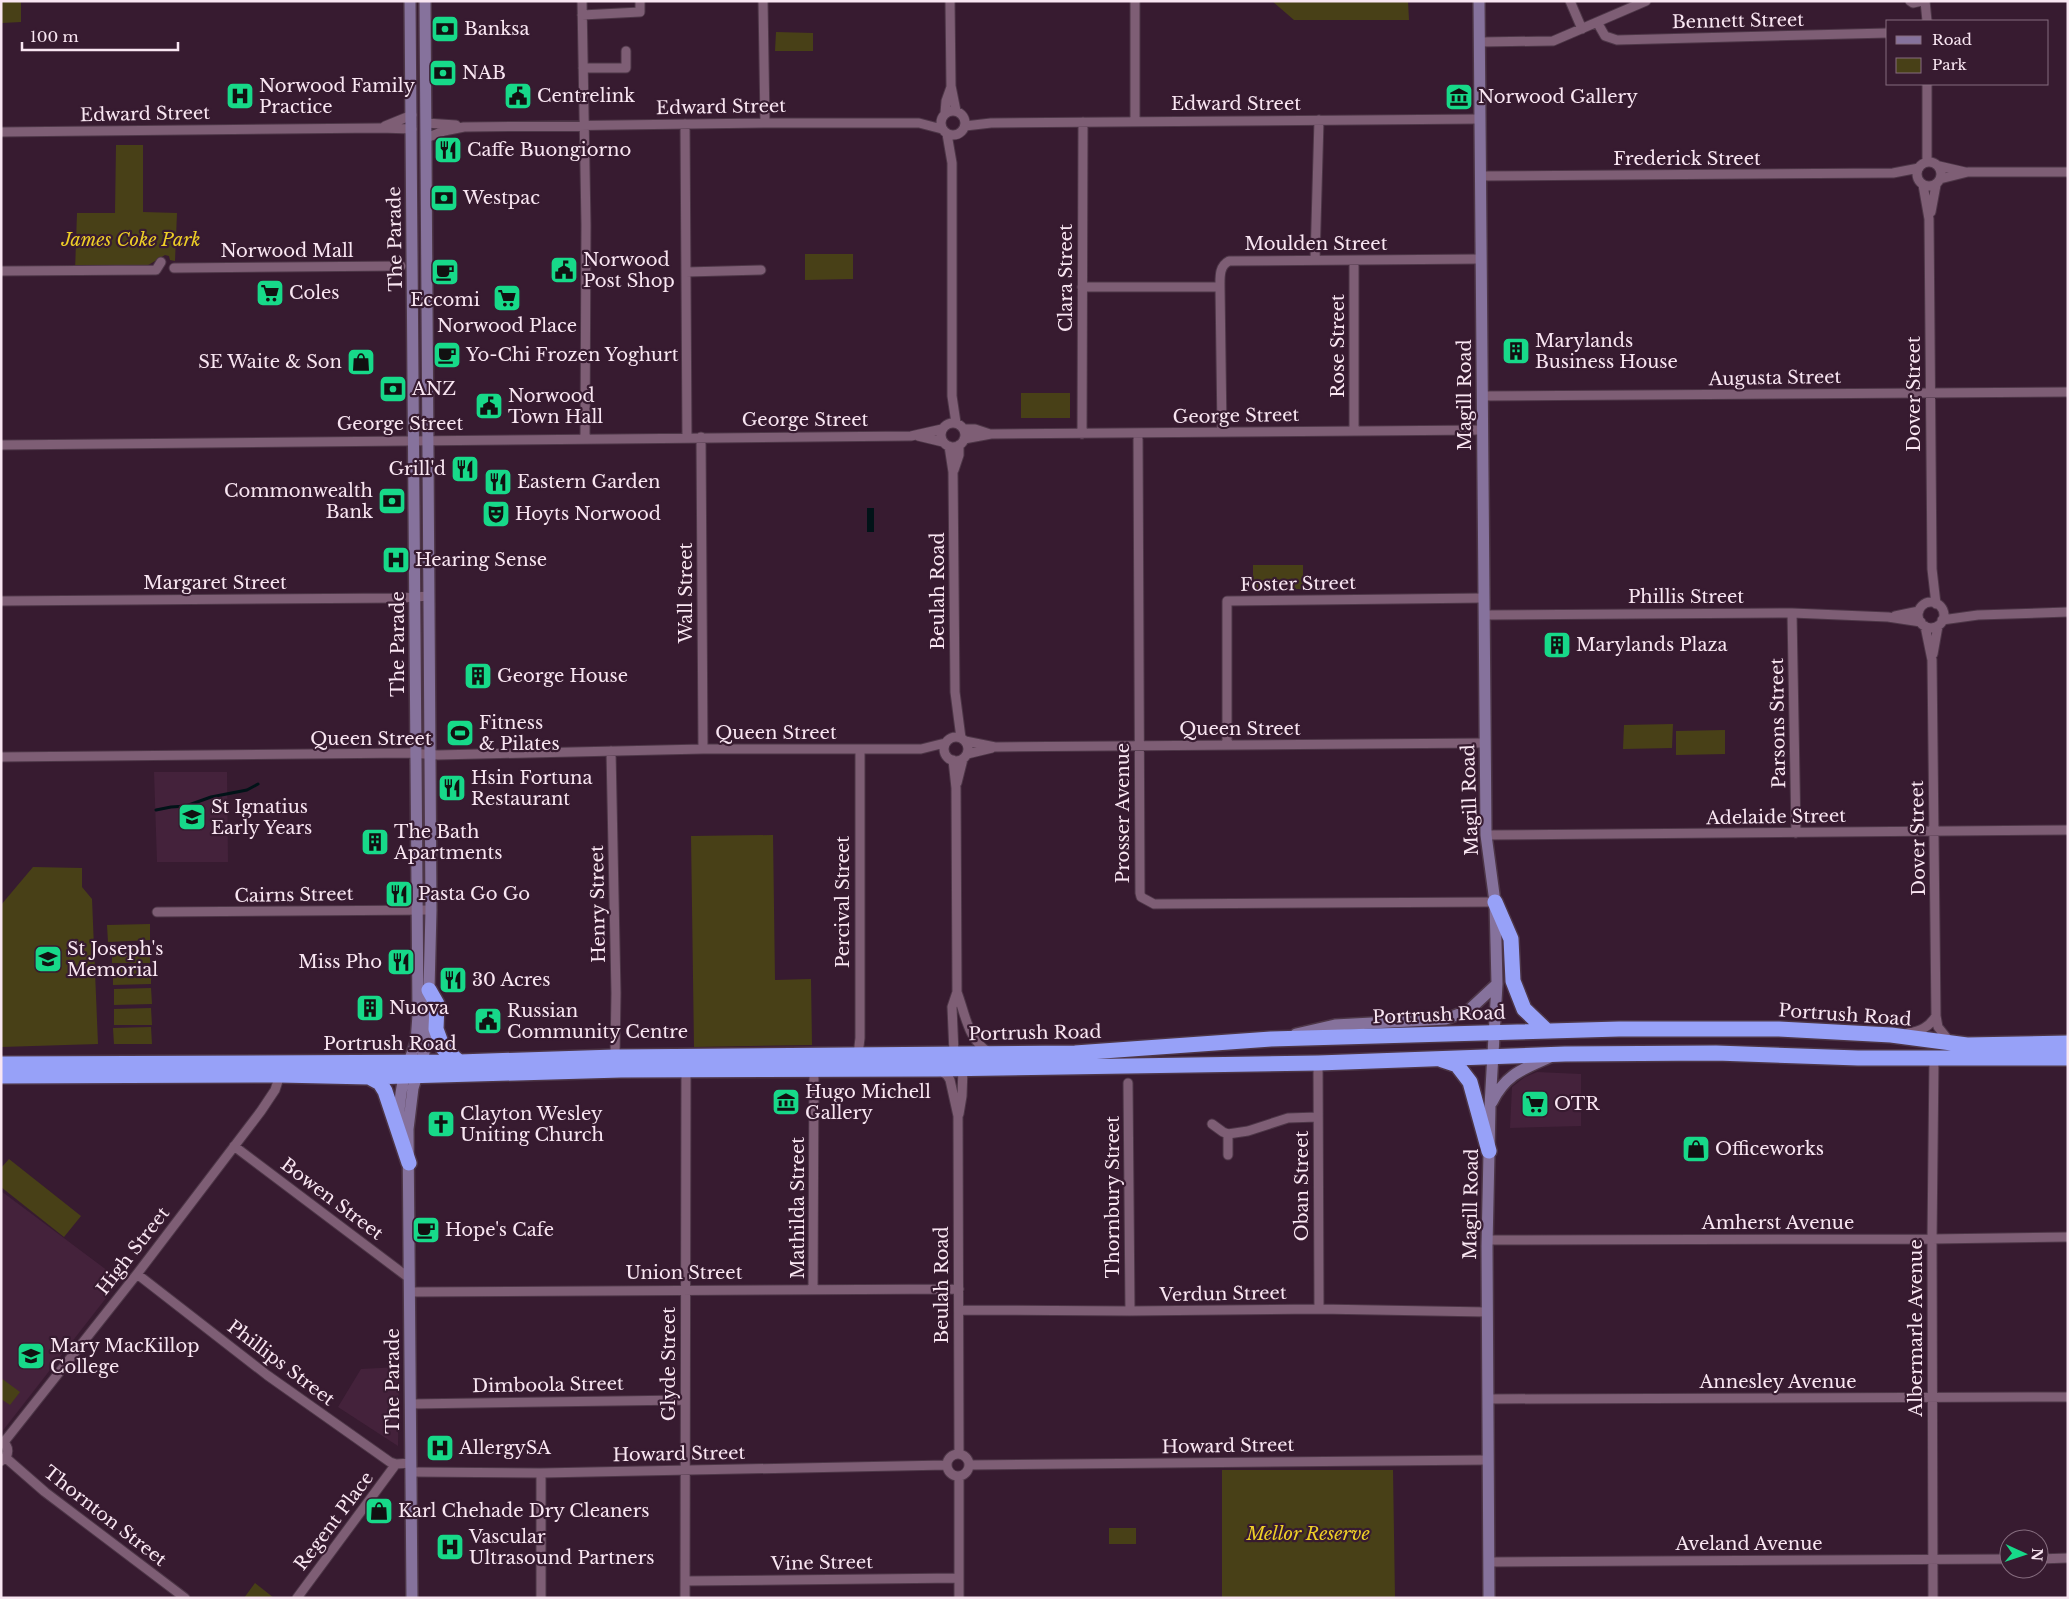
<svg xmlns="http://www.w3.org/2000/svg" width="2069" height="1599" viewBox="0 0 2069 1599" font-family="'Libre Baskerville',serif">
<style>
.built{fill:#44223b}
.green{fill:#484017}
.water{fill:#011318}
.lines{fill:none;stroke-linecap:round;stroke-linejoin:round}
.stream{stroke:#011318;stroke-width:3}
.street-casing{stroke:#4d3647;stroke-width:11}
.secondary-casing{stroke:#4d3647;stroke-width:14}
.highway-casing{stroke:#4d3647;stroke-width:18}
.street{stroke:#7e5e75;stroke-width:9}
.secondary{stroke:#86729c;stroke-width:11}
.highway{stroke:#97a1f8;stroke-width:15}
.labels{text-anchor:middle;stroke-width:4.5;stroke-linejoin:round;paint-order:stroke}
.street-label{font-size:18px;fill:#f9e6f2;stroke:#371b30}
.poi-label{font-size:18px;fill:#f9e6f2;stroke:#371b30;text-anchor:start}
.park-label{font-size:18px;font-style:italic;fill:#eecf26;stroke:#371b30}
</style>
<rect width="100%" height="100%" fill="#371b30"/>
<path class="built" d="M154,772h73l1,90h-71z
M1537,1072l44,2v52l-71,2 2,-41 13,-10z
M1,1191l119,89 -119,153z
M399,1367l-1,79 -60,-39 23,-38z"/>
<path class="green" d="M2,1h19v21l-19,1z
M1272,1h136l1,19h-115z
M776,32l37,1v18h-38z
M116,145h27v67l34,1 -2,48 -5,-1 -1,-4 -4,-1 -25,15 -65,1 2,-58h38z
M805,254h48v25l-48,1z
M1021,393h49v25h-49z
M1253,565h50v24h-50z
M1673,724l-1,24 -49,1 1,-24z
M1725,730v24l-49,1v-24z
M773,835l2,145 36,-1 1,66 -118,2 -3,-211z
M33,867l49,1v19l10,12 6,145 -97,3v-142z
M150,924v16l-42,2 -1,-17z
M150,946v17h-38v-16z
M113,968h38v16l-38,1z
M151,988l1,16 -38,1v-16z
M151,1008l1,17h-38v-16z
M151,1027l1,17h-38l-1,-16z
M9,1159l72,57 -17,21 -63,-50v-19z
M1,1378l19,14 -10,13 -9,-6z
M1222,1470h171l2,128h-173z
M1109,1528h27v16h-27z
M255,1583l19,15h-30z"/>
<path class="water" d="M867,508h7v24h-7z"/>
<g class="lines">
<path class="stream" d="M156,810l15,-3 15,-1 25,-9 36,-7 11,-6"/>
<defs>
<path id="street" d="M582,1l4,224 -1,214
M763,1l2,122
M950,1l1,85 5,25
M1135,1v120
M1570,1l12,28
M1910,1l3,2 9,-2
M1925,1l2,20
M582,15l58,-3v-11
M1597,22l8,14 12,4 271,-7
M1480,42l73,-1 93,-40
M583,68h43v-17
M1927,84v78
M941 123a12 12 0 1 1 24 0a12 12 0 1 1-24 0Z
M945,113l1,-12 5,-14
M426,123l30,2
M685,124l2,314
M385,126l27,-11
M965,126l26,-3 489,-4
M1,132l379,-4 32,1
M947,134l5,29v233l4,27
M426,138l18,-7 20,-4 301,-4h154l23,6
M1917 174a12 12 0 1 1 24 0a12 12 0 1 1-24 0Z
M1939,166l26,6
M1481,176l412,-3 26,-5
M1940,179l28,-7h100
M1923,185l6,34 3,350 4,35
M1931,212l5,-27
M1315,260l4,-140
M1354,261v170
M174,268l227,-2
M1,271l155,-1 5,-8
M686,272l75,-2
M1082,287h138c0,-10 -1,-21 9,-26l252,-2
M1220,287l2,144
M1482,396l586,-4
M941 435a12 12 0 1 1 24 0a12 12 0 1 1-24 0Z
M964,429h11l15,5
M1082,434l1,-312
M1138,434l2,459 1,4 13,7 341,-2
M918,436l25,6
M701,437l2,312
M964,439l27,-5 492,-4
M1,445l910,-9 31,-7
M949,446l4,26 2,220 6,46
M954,470l5,-15v-10
M1,601l400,-3 28,-2
M1918 615a13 13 0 1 1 26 0a13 13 0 1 1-26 0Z
M1792,613l4,220
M1484,615l308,-2 96,4 33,5
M1895,616l24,-5
M1942,620l36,-5 90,-3
M1925,626l7,34 4,356 2,11 12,15
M1933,654l5,-28
M944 749a12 12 0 1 1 24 0a12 12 0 1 1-24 0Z
M965,741l30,6 490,-4
M1227,745v-144l257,-3
M611,751l5,242 -1,64
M967,754l25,-6
M1,757l409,-4 28,2 265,-6h218l24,-6
M953,760l3,28 1,204 -5,15 2,46
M957,783l6,-24
M1486,835l582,-5
M157,912l274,-2
M957,992c8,21 11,49 32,60
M1908,1033c13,-2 21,-6 28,-17
M858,1055l2,-17v-288
M1318,1063l1,246
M940,1070l7,5 3,5 8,36 1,338
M1128,1083l2,228
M959,1114l3,-18 1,-28
M1212,1124l11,8 5,2
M1228,1134l20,-3 40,-13 30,-1
M234,1146l175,132
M1228,1155v-21
M1487,1240l445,-1 136,-2
M137,1274l130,101 123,87 6,2 15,-1
M813,1289l1,-221
M410,1292l549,-3
M959,1310l171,1 189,-2 168,3
M1488,1399l580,-2
M410,1404l275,-4
M1,1441c9,5 9,15 0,20
M4,1442l133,-168 124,-163 14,-21 5,-15
M947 1465a11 11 0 1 1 22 0a11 11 0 1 1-22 0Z
M6,1458l39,34 140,106
M969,1465l519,-5
M412,1472l129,1 406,-8
M541,1473v125
M959,1476v122
M2039,1559l29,-1
M1489,1562l520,-3
M685,1581l274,-3
M297,1598l99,-134
M685,1598l1,-528
M1933,1598l-1,-359 2,-181"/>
<path id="secondary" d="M1479,1l7,834 9,67 2,82 -7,122 -3,140 2,352
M1296,1034l39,-9 111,-6 23,-9 28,-26
M1492,1102c14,-28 31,-33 58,-45
M400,1125l-1,-14 2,-18 3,-17 12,-34 2,-27 -8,-1014
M412,1598l-4,-469 5,-41 13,-42 2,-17 3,-119 -6,-909"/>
<path id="highway" d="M1495,902l16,37 2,42 11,28 23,22
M429,990l8,14 -1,25 7,19 16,14
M1442,1060l15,5 13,17 19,69
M1,1064l458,-2 156,-5 460,-4 196,-14 348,-10h160l112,6 76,10 101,-2
M1,1076l279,-1 89,2 252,-7 316,-1 381,-6 247,-9 151,-1 142,5h210
M369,1077l11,6 5,8 24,72"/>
</defs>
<use href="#street" class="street-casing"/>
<use href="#secondary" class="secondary-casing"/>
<use href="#highway" class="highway-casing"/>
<use href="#street" class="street"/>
<use href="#secondary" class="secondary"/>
<use href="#highway" class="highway"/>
</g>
<defs>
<symbol id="bank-square" viewBox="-11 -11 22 22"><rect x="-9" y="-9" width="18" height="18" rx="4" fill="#17d989" stroke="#371b30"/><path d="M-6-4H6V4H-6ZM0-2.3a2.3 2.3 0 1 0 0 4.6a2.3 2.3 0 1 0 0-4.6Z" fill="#111"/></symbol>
<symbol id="hospital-square" viewBox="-11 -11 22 22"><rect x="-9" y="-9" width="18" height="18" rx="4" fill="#17d989" stroke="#371b30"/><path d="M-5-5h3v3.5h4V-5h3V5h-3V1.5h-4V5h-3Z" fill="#111"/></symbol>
<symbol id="civic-square" viewBox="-11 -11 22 22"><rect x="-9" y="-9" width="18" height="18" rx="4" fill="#17d989" stroke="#371b30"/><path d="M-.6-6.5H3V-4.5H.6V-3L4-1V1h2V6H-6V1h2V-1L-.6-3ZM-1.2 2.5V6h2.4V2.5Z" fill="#111"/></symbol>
<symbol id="museum-square" viewBox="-11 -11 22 22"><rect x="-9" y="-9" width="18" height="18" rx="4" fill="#17d989" stroke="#371b30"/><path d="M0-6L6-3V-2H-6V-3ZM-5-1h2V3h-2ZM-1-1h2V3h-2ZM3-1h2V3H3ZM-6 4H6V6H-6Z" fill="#111"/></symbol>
<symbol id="restaurant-square" viewBox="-11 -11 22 22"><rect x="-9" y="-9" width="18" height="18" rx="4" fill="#17d989" stroke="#371b30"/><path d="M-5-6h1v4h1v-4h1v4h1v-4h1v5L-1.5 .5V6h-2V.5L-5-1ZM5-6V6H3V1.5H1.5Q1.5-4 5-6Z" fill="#111"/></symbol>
<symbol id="cafe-square" viewBox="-11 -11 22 22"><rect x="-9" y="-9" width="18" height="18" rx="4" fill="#17d989" stroke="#371b30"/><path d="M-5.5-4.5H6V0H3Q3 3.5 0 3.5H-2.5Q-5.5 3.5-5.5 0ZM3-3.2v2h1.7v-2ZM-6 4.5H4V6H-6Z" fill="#111"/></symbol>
<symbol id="supermarket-square" viewBox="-11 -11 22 22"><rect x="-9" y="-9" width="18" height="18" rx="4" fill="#17d989" stroke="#371b30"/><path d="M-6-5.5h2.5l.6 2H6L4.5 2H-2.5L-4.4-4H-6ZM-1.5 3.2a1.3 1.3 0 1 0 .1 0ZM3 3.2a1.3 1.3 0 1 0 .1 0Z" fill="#111"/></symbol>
<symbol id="building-square" viewBox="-11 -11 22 22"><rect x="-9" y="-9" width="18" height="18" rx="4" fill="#17d989" stroke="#371b30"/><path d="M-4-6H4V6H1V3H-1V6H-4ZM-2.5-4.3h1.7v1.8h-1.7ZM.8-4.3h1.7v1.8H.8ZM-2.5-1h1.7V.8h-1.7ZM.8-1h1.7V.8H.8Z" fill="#111"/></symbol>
<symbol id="shop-square" viewBox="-11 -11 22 22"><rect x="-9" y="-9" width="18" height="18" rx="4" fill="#17d989" stroke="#371b30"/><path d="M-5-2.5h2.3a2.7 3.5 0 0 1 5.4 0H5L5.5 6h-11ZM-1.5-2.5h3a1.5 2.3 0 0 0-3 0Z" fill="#111"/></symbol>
<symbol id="theatre-square" viewBox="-11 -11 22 22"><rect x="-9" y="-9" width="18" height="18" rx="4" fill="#17d989" stroke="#371b30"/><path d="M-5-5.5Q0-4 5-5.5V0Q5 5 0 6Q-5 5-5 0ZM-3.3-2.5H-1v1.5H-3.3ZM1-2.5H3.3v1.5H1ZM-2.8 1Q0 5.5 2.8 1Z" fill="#111"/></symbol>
<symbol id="stadium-square" viewBox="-11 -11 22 22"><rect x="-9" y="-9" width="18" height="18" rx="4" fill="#17d989" stroke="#371b30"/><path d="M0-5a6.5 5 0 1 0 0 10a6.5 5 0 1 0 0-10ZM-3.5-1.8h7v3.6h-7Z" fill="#111"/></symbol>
<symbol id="school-square" viewBox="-11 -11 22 22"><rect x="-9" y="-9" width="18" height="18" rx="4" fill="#17d989" stroke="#371b30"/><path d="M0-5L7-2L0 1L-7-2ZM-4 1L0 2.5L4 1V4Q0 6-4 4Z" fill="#111"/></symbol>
<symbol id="church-square" viewBox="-11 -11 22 22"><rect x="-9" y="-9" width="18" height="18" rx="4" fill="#17d989" stroke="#371b30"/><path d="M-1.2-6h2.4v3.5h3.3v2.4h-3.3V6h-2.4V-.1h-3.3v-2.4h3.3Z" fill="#111"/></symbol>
</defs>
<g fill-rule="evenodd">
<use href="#bank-square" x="429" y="13" width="32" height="32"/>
<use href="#bank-square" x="427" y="57" width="32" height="32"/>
<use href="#hospital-square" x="224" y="80" width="32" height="32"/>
<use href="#civic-square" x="502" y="80" width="32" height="32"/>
<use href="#museum-square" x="1443" y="81" width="32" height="32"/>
<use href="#restaurant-square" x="432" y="134" width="32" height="32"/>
<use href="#bank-square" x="428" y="182" width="32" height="32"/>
<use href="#civic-square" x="548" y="254" width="32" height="32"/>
<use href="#cafe-square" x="429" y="256" width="32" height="32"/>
<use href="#supermarket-square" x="254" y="277" width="32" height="32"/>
<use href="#supermarket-square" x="491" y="282" width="32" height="32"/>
<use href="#building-square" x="1500" y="335" width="32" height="32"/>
<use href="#cafe-square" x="431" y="339" width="32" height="32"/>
<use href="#shop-square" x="345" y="346" width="32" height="32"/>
<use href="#bank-square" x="377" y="373" width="32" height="32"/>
<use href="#civic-square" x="473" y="390" width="32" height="32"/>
<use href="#restaurant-square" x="449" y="453" width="32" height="32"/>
<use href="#restaurant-square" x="482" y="466" width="32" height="32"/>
<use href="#bank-square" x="376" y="485" width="32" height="32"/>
<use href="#theatre-square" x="480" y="498" width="32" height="32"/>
<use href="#hospital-square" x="380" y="544" width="32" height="32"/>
<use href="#building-square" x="1541" y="629" width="32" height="32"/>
<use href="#building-square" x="462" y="660" width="32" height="32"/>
<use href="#stadium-square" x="444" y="717" width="32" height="32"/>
<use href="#restaurant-square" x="436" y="772" width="32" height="32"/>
<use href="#school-square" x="176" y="801" width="32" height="32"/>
<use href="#building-square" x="359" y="826" width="32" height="32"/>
<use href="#restaurant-square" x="383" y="878" width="32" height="32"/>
<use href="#school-square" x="32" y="943" width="32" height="32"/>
<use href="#restaurant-square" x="385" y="946" width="32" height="32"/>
<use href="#restaurant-square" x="437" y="964" width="32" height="32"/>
<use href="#building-square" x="354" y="992" width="32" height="32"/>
<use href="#civic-square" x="472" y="1005" width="32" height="32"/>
<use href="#museum-square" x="770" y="1086" width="32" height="32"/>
<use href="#supermarket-square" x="1519" y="1088" width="32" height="32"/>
<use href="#church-square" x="425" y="1108" width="32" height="32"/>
<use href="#shop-square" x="1680" y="1133" width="32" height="32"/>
<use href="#cafe-square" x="410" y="1214" width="32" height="32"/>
<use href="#school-square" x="15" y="1340" width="32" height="32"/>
<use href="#hospital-square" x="424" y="1432" width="32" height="32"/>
<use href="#shop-square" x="363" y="1495" width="32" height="32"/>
<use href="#hospital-square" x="434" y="1531" width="32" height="32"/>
</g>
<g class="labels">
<g class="street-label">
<text transform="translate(1738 21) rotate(-1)" y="6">Bennett Street</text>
<text x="1236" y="110">Edward Street</text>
<text transform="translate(721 107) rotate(-1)" y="6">Edward Street</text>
<text transform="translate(145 114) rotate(-1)" y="6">Edward Street</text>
<text x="1687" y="165">Frederick Street</text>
<text transform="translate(395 239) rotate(-91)" y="6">The Parade</text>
<text x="1316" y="250">Moulden Street</text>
<text x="287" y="257">Norwood Mall</text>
<text transform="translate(1066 278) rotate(-90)" y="6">Clara Street</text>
<text transform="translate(1338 346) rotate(-90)" y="6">Rose Street</text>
<text transform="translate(1775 378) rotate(-1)" y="6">Augusta Street</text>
<text transform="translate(1914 394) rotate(-90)" y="6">Dover Street</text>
<text transform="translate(1465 395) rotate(-90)" y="6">Magill Road</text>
<text transform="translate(1236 416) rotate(-1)" y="6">George Street</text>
<text x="805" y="426">George Street</text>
<text x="400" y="430">George Street</text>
<text x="215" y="589">Margaret Street</text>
<text transform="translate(1298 584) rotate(-1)" y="6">Foster Street</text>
<text transform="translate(938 591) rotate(-90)" y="6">Beulah Road</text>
<text transform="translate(686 593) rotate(-90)" y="6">Wall Street</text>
<text x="1686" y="603">Phillis Street</text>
<text transform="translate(398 644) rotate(-90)" y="6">The Parade</text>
<text transform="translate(1778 723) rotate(-91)" y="6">Parsons Street</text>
<text x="1240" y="735">Queen Street</text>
<text x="776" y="739">Queen Street</text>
<text x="371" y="745">Queen Street</text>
<text transform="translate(1470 800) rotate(-92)" y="6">Magill Road</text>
<text transform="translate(1123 813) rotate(-90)" y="6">Prosser Avenue</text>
<text transform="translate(1776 817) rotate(-1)" y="6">Adelaide Street</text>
<text transform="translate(1918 838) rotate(-91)" y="6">Dover Street</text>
<text transform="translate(294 895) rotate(-1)" y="6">Cairns Street</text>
<text transform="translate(843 902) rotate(-90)" y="6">Percival Street</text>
<text transform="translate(598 904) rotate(-91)" y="6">Henry Street</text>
<text transform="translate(1439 1015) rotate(-2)" y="6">Portrush Road</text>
<text transform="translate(1845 1015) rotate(4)" y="6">Portrush Road</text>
<text transform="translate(1035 1033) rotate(-1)" y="6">Portrush Road</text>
<text x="390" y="1050">Portrush Road</text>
<text transform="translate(1302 1186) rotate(-90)" y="6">Oban Street</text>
<text transform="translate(1113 1197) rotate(-90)" y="6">Thornbury Street</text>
<text transform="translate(332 1199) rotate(37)" y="6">Bowen Street</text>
<text transform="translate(1471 1204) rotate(-89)" y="6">Magill Road</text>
<text transform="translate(798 1208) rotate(-90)" y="6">Mathilda Street</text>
<text x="1778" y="1229">Amherst Avenue</text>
<text transform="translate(133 1251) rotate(-52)" y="6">High Street</text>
<text x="684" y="1279">Union Street</text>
<text transform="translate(942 1285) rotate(-90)" y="6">Beulah Road</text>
<text transform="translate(1223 1294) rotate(-1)" y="6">Verdun Street</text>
<text transform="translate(1916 1328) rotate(-90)" y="6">Albermarle Avenue</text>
<text transform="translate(281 1363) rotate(37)" y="6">Phillips Street</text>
<text transform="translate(669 1364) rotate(-90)" y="6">Glyde Street</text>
<text transform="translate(393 1381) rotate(-90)" y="6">The Parade</text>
<text x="1778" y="1388">Annesley Avenue</text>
<text transform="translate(548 1385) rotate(-1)" y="6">Dimboola Street</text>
<text transform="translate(1228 1446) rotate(-1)" y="6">Howard Street</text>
<text transform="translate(679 1454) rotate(-1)" y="6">Howard Street</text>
<text transform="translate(105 1516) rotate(38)" y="6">Thornton Street</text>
<text transform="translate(334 1521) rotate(-53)" y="6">Regent Place</text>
<text x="1749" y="1550">Aveland Avenue</text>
<text transform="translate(822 1563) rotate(-1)" y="6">Vine Street</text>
</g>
<g class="poi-label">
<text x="464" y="35">Banksa</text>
<text x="462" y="79">NAB</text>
<text x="259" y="92">Norwood Family<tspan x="259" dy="21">Practice</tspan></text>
<text x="537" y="102">Centrelink</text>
<text x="1478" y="103">Norwood Gallery</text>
<text x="467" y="156">Caffe Buongiorno</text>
<text x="463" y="204">Westpac</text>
<text x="583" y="266">Norwood<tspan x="583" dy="21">Post Shop</tspan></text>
<text x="289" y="299">Coles</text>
<text x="445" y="306" text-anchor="middle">Eccomi</text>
<text x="507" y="332" text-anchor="middle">Norwood Place</text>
<text x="1535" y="347">Marylands<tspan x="1535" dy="21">Business House</tspan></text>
<text x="466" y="361">Yo-Chi Frozen Yoghurt</text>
<text x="342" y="368" text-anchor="end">SE Waite &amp; Son</text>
<text x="412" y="395">ANZ</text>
<text x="508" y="402">Norwood<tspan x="508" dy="21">Town Hall</tspan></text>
<text x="446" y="475" text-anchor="end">Grill'd</text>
<text x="517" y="488">Eastern Garden</text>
<text x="373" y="497" text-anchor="end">Commonwealth<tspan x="373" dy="21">Bank</tspan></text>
<text x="515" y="520">Hoyts Norwood</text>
<text x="415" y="566">Hearing Sense</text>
<text x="1576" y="651">Marylands Plaza</text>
<text x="497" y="682">George House</text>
<text x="479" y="729">Fitness<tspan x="479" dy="21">&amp; Pilates</tspan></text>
<text x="471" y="784">Hsin Fortuna<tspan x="471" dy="21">Restaurant</tspan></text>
<text x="211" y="813">St Ignatius<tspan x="211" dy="21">Early Years</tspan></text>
<text x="394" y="838">The Bath<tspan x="394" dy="21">Apartments</tspan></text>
<text x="418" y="900">Pasta Go Go</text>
<text x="67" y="955">St Joseph's<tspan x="67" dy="21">Memorial</tspan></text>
<text x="382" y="968" text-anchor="end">Miss Pho</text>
<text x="472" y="986">30 Acres</text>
<text x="389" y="1014">Nuova</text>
<text x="507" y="1017">Russian<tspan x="507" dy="21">Community Centre</tspan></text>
<text x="805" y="1098">Hugo Michell<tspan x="805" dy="21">Gallery</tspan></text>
<text x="1554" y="1110">OTR</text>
<text x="460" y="1120">Clayton Wesley<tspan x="460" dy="21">Uniting Church</tspan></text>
<text x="1715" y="1155">Officeworks</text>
<text x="445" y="1236">Hope's Cafe</text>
<text x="50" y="1352">Mary MacKillop<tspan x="50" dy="21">College</tspan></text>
<text x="459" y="1454">AllergySA</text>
<text x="398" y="1517">Karl Chehade Dry Cleaners</text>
<text x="469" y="1543">Vascular<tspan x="469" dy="21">Ultrasound Partners</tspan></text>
</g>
<g class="park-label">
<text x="131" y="246">James Coke Park</text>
<text x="1308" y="1540">Mellor Reserve</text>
</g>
</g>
<rect width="2069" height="1599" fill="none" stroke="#f9e6f2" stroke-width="5"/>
<rect x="1886" y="20" width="162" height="65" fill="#371b30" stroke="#856c7e"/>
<rect x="1896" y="36" width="25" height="8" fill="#86729c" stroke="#856c7e"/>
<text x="1932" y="45" font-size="15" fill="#f9e6f2">Road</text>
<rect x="1896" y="58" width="25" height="15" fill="#484017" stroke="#856c7e"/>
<text x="1932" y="70" font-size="15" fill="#f9e6f2">Park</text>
<g transform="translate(2024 1554) rotate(93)"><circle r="24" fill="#371b30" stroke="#856c7e"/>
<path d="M0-4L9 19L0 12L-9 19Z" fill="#17d989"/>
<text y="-8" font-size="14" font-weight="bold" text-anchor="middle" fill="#f9e6f2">N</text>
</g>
<path d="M22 42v8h156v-8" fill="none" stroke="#f9e6f2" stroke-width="2.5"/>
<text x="30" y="42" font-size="15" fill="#f9e6f2" stroke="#371b30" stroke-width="4" paint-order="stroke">100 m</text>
</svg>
